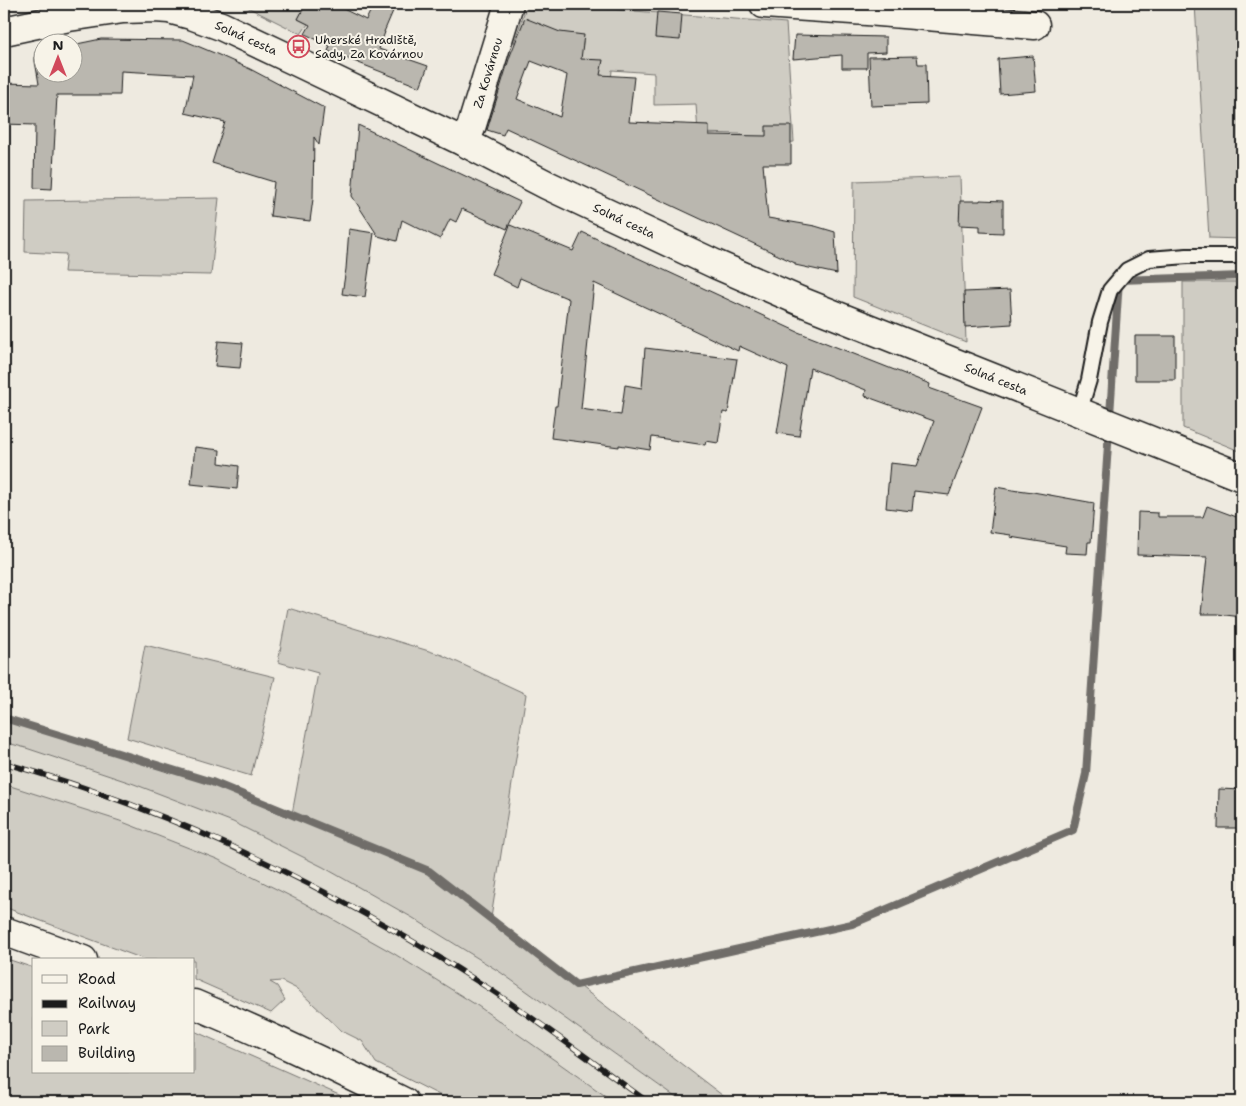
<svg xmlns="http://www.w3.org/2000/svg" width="1246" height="1106" viewBox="0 0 1246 1106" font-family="'Shantell Sans',sans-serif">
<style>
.built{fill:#dedbd1}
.green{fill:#cfccc3;stroke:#767470}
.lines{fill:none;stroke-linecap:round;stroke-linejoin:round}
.stream{stroke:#6f6d69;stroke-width:8}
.building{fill:#bab7af;stroke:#1c1c1c;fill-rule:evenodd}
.service-casing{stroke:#1c1c1c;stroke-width:18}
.minor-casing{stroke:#1c1c1c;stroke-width:31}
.tertiary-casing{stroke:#1c1c1c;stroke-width:31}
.primary-casing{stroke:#1c1c1c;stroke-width:31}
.service{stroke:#f7f3e8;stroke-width:14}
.minor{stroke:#f7f3e8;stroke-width:28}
.tertiary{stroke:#f7f3e8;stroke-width:28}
.primary{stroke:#f7f3e8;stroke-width:28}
.rail-casing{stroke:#1c1c1c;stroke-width:5.5}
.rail{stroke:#f7f3e8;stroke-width:4;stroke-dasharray:11;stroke-linecap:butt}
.labels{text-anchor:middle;stroke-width:4;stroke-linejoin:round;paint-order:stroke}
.street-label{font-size:12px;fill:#1c1c1c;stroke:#f7f3e8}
.poi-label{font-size:12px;fill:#1c1c1c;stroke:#f7f3e8;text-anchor:start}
</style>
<rect width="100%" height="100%" fill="#eeeae0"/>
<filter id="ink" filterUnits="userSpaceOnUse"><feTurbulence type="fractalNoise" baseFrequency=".02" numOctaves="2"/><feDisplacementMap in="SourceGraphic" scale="10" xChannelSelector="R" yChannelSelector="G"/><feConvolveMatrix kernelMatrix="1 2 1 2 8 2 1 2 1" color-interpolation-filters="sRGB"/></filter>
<g filter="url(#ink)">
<path class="built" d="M4,742l22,6 108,36 99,38 90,45 90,51 87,54 182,130h-68l-136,-96 -85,-53 -89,-50 -87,-44 -97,-38 -116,-37z"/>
<path class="green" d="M241,4h59l5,2 -7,13 10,5 -7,10z
M527,4h19l240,19 8,119 -51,4 -1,-12 -44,-1 -2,-29 -42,1v-32l-42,-3 -2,23 -40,-35 -36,-11 -20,-4z
M1195,4h47v235l-33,-1z
M960,177l6,165 -113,-45 1,-116z
M219,198l-8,77 -147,-3 2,-18 -41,-2 1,-51z
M1183,282h59v170l-59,-24z
M288,608l154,47 84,39 -35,224 240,184h-49l-182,-130 -87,-54 -90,-51 -90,-45 -99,-38 -108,-36 -22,-6v-24l208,64 80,32 26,-141 -40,-11z
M145,645l130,32 -24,99 -124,-38z
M4,784l116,37 97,38 87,44 89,50 85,53 136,96h-161l-77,-39 -14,-22 -20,-10 -45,-42 -16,-8 -11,1 7,4 8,14 -14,13 -77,-34v-19h-48l-142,-53z
M4,958l30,10v104h160v-41l161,71h-351z"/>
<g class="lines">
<path class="stream" d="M4,718l208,64 217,89 147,114 276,-61 221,-94 13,-56 33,-494 123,-4"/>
</g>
<path class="building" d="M306,4h27l33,16 8,-16h22l-12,28h1l-6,17 49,17 -8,21 -92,-36 2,-5 -25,-12 5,-9 -12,-6z
M657,12l25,2 -2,26 -25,-2z
M525,18l35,14 24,3 -3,24 22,1 -3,15 34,2 -5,45 80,3v10l57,1v-10h25v38h-28l5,54 47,8 20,6 2,42 -42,-9v-2l-289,-135 -3,7 -16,-5 23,-74zM531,61l36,14 -7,42 -43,-18z
M795,35l91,2v15l-19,1v15h-25v-13l-49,4z
M101,39l82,1 36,15 31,14 74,39 -5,37 -5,-8 -1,62 -3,22 -40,-5 4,-34 -62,-19 13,-41 -40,-9 8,-38 -72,-4 -1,24h-63l-5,94 -18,-1 1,-63 -31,-1v-41l35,1 -4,-23v-9l7,-1v21h30v-27z
M917,56l1,8h8l1,40 -56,2 -2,-49z
M1033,56l3,35 -36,3 -2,-35z
M358,125l162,77 -13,27 -45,-20 -6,13 -6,-3 -10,20 -38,-19 -5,21 -19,-5 -26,-40z
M980,200l23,1v32l-23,-1v-6l-21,-1 1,-24h20z
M510,225l63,26 9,-19 216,100 132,52 -1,4 53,19 -33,88 -35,-4 -2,20 -26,-3 4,-45 27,3 17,-45 -69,-25 1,-6 -56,-22 -11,68 -22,-3 11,-65 -49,-22 -1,5 -144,-68 -13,126 40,6 4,-30 17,3 3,-40 92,11 -9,54 -5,-1 -5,31 -12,-2 -1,4 -53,-8 -2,13 -31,-5v2l-68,-9 4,-32h2l12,-107 -49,-21 -3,9 -26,-13 9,-21h-1z
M349,229l25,4 -9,64 -23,-3 4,-25z
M1010,290l2,34 -47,3 -1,-35z
M1135,336h40v44h-40z
M218,341l25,2 -3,25 -25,-2z
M195,447l25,3 -1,13 20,3 -2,23 -46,-5z
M996,487l22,4v-1l15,2 61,11 -3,39h-3l-1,12 -22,-1 1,-7 -56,-9 1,-2 -21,-3z
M1207,506l35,13v98l-25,-3h-16l6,-57 -70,-2 1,-43 20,1v4h45z
M1219,789l23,1v38h-24z"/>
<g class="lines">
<defs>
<path id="service" d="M1079,413l10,-33 11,-58 10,-32 17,-20 22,-11 38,-3h55"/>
<path id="minor" d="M764,4l103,7 168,14
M464,142l7,-14 38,-124"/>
<path id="tertiary" d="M4,31l65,-14 54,-8 32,-1 14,1 22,6 30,11 72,34 171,82 83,43 168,79 85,37 442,176"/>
<path id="primary" d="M4,931l79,29
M194,1004c71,30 141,63 210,98"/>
</defs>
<use href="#service" class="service-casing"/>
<use href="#minor" class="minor-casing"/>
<use href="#tertiary" class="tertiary-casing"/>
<use href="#primary" class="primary-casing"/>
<use href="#service" class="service"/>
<use href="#minor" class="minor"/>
<use href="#tertiary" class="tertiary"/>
<use href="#primary" class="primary"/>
<defs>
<path id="rail" d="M4,763c173,48 334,128 484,225 55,36 107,76 160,114"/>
</defs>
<use href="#rail" class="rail-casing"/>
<use href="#rail" class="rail"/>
</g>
</g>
<defs>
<symbol id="bus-ring" viewBox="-11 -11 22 22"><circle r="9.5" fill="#f7f3e8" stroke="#d1495b" stroke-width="1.5"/><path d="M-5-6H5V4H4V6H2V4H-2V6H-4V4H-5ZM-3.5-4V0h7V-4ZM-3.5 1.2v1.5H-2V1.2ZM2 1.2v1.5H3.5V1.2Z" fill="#d1495b"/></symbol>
</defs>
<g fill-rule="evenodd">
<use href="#bus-ring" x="286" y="34" width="25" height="25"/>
</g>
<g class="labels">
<g class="street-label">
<text transform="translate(246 38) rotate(24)" y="4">Solná cesta</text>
<text transform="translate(488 73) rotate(-73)" y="4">Za Kovárnou</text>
<text transform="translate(624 221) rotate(25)" y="4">Solná cesta</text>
<text transform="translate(996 379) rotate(22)" y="4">Solná cesta</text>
</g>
<g class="poi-label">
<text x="315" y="44">Uherské Hradiště,<tspan x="315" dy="14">Sady, Za Kovárnou</tspan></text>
</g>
</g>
<rect width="1246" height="1106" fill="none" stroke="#f7f3e8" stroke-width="20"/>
<rect x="10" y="10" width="1226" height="1086" fill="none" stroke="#1c1c1c" stroke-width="2" filter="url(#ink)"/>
<rect x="32" y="958" width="162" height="115" fill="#f7f3e8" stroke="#9f9d96"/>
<rect x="42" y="975" width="25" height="8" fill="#f7f3e8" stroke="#9f9d96"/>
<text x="78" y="984" font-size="15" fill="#1c1c1c">Road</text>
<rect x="42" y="1000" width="25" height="8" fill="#1c1c1c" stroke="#9f9d96"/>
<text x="78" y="1008" font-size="15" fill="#1c1c1c">Railway</text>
<rect x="42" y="1021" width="25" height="15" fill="#cfccc3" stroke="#9f9d96"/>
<text x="78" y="1034" font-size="15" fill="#1c1c1c">Park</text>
<rect x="42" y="1046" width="25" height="15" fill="#bab7af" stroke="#9f9d96"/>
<text x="78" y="1058" font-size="15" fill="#1c1c1c">Building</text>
<g transform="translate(58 58)"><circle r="24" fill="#f7f3e8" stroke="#9f9d96"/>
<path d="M0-4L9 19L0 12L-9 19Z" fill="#d1495b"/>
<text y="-8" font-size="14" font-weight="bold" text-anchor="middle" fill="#1c1c1c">N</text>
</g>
</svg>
